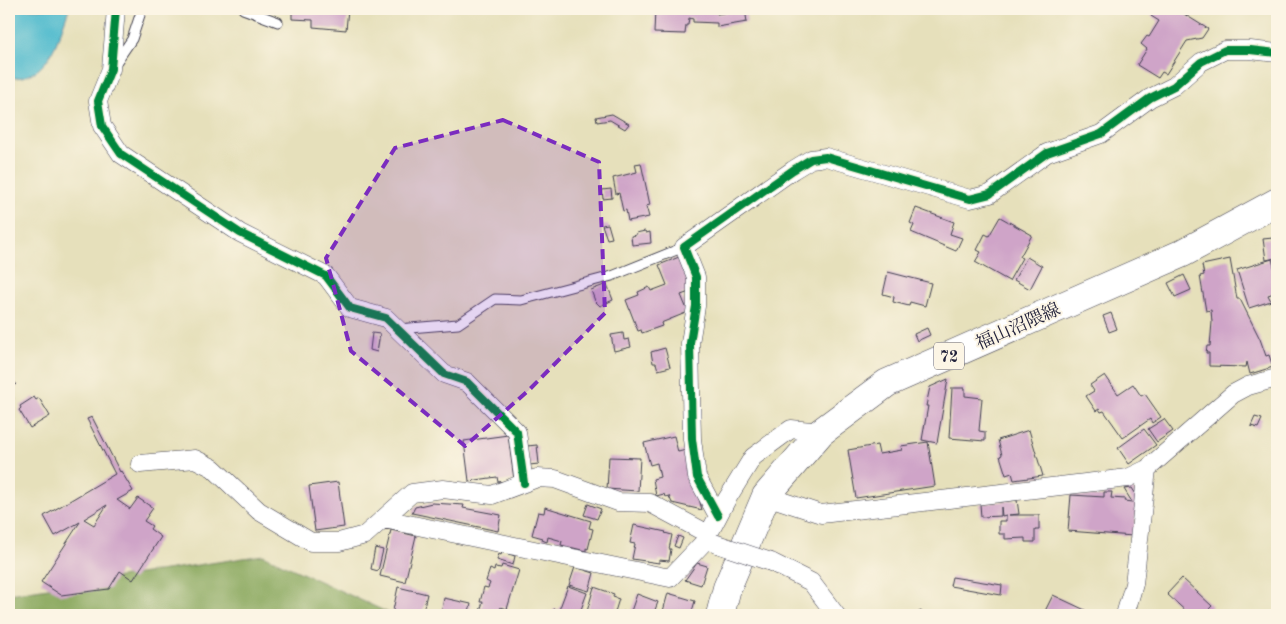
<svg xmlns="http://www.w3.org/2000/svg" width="1286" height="624" viewBox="0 0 1286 624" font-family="'Old Standard TT','Noto Serif JP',serif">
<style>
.forest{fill:#86a65a;stroke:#54644a}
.water{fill:#51bbce;stroke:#3a6e84}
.building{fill:#cfa4c8;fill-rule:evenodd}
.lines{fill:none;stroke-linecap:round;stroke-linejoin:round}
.service-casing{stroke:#3f3e4e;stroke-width:11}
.minor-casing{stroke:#3f3e4e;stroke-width:19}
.primary-casing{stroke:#3f3e4e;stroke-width:29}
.service{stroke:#fff;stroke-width:9}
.minor{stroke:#fff;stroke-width:18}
.primary{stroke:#fff;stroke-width:28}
.minor-bridge-casing{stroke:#3f3e4e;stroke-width:19;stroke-linecap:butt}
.minor-bridge{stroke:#fff;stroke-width:18}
.cycleway-casing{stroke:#fcf5e5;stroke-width:11}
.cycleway{stroke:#00873e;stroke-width:8}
.marked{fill:#7b2cbf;fill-opacity:0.2;stroke:#7b2cbf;stroke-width:4;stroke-dasharray:10 6;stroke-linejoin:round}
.labels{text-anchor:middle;stroke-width:4;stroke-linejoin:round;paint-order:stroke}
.shield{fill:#fcf5e5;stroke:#63616e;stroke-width:1}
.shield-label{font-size:16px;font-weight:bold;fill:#22223b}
.street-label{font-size:18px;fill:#22223b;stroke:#fcf5e5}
</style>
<rect width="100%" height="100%" fill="#fcf5e5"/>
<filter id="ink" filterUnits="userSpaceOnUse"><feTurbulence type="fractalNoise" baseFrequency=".02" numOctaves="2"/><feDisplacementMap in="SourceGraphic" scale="10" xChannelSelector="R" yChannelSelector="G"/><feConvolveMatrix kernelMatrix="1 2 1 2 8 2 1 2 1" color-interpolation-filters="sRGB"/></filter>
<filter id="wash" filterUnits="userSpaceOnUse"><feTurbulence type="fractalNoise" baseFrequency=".0096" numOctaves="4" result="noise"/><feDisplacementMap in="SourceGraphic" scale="20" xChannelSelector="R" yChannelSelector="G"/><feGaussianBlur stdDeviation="1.12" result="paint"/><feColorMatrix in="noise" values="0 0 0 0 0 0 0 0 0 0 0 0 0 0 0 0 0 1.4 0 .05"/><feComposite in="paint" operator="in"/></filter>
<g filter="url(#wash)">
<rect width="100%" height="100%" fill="#e6e0bb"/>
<path class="forest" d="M263,555l130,60h-384v-21z"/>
<path class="water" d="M9,9h60c-12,31 -19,71 -60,69z"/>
<g id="blocks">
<path class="building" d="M292,9h35v2l4,1v-3h17l-2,21 -33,-3v-7l-21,-1z
M655,9h63l-1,5 28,-5 2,13 -30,5v-4l-24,-1v-3l-4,-1 -1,7h-2l-1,9 -31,-1z
M1155,9h21l32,20 -6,9 -15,3 -21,33 -4,-2 -4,6 -21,-13 10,-16 -6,-5 6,-8 2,1 10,-16 -8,-5z
M612,114l17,10 -4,5 -15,-9 -13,2 -1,-5z
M641,163l9,42 -4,1 3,11 -21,4 -2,-11 -3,1 -4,-18 -3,1 -3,-16 24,-6 -2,-8z
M611,189l1,9 -9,1 -1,-9z
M916,208l38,14 -4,12 12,4 -6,13 -45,-19 3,-7 -4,-2z
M1000,217l32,18 -12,22 2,1 -13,23 -34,-19 6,-10 -4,-2 8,-16 4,2z
M608,224l4,14 -5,1 -5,-14z
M645,231l1,2 4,-1 1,11 -19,2 -1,-9 5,-1v-2z
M1274,236h3v15h-1z
M1273,238l3,20 -10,2 -3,-21z
M679,257l13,34 -11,4 7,17 -27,11 1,3 -20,7 -1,-3 -3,1 -12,-31 13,-5 -1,-3 11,-5 2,4 16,-6 -8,-20z
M1027,257l15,9 -12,23 -16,-9z
M1230,259l7,40h3l20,40 6,17 3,-1 4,12 -23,7 -3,-12 -1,5 -37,-1v-13h-3l1,-7h3l2,-24 -1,-12 -5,1 -6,-35 4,-1 -2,-10z
M1272,259l5,18v15l-9,3 3,6 -22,7 -12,-38z
M888,272l43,11 -6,23 -15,-4 -1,4 -16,-4 1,-5 -11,-3z
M1184,275l7,15 -16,7 -7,-14z
M607,284l6,16 -13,6 -5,-5 -4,-11z
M1111,313l6,16 -8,3 -6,-16z
M927,328l3,7 -13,6 -3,-7z
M372,333l8,1 -3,18 -7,-2z
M623,333l1,7 5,-1 2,8 -17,4 -3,-16z
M665,348l5,19 -12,3 -2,-7h-3l-2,-11z
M9,375l7,9 -7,5z
M1105,375l13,19 15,-10 8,12 4,-2 16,23 -9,6 -2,-4 -27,19 -19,-27 -3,1 -2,-3 -3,2 -10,-15 8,-5 -4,-6z
M948,379l-11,64 -15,-3 6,-34h-2l4,-19z
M952,388h13v8l17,2 -3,33 6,1v9l-36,-3z
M10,393l4,6 -5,3v-8z
M34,397l2,3 3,-2 11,18 -20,12 -11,-18 2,-2 -1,-2z
M92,417l28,55 1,-1 12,20 -16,9 13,9 8,-11 15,10 -9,13 8,5 -2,3 11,8 -28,43 -13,-9 -11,18 -48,6 -20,-13 39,-60 -25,14 -11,-20 71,-42 -28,-55zM107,505l-13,20 -10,-6z
M1255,417l7,2 -4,9 -7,-2z
M1164,419l9,12 -16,11 -9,-13z
M1144,429l12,16 -27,19 -11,-16z
M1029,430l14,46 -29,4 -2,-7 -6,2 -6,-19 2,-1 -4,-15z
M508,435l6,45 -16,2 -1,-5 -28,4 -5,-40z
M674,436l4,16 8,-2 16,60 -30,-7 -3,-7 -4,1 -1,-3 -8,2 -3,-17 7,-2 -3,-14 -7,2 -6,-22z
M928,442l7,44 -79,12 -8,-48 29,-5 2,9 23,-4 -1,-4z
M537,445l2,19 -10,1 -2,-19z
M609,457l31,1 -2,33 -31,-2z
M338,482l6,45 -29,4 -6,-45z
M1132,488l7,11 -6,37 -65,-5 3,-36 33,2v-5h8l-1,6 14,1 -1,2 8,1 -8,-13z
M1017,500l2,14 -10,1h30v15h-4v12h-10v-4l-20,1v-5h-6v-13h7v-6l-4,1 -1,-9v9l-20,1 -1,-13z
M432,503l32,2 -1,3 38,7 -3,16 -86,-18 3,-6z
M588,504l13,5 -4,10 -13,-4z
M545,507l46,14 -2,7 4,1 -5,20 -2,-1v3l-25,-6 1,-4 -14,-4 -1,5 -5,-2 1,-2 -11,-3 6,-23 6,1z
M634,525l32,7 -1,1 7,2 -3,14h2l-2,12 -10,-1v3l-27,-4 3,-15 -5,-1z
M391,530l25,6 -11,46 -25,-6z
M678,536l5,2 -4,10 -5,-2z
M375,548l8,2 -5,21 -7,-2z
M502,552l13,4 -2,9 -16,-5 2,-6 2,1z
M697,563l10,3 -6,19 -16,-5z
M502,565l17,5 -12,39 -6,-2 -3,8 -19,-1 4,-12h-3l4,-15 4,1 2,-5 -4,-2 4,-12 4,2 1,-4 6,1z
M575,567l19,6 -5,18 -20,-6z
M952,577l50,8 -1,10 -51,-9z
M1182,578l30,28 -9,9h-13l-23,-21z
M568,586l19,7 -8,22h-27l2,-6 5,1z
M398,587l29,7 -5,21h-30z
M594,587l20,7 -1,3 6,2 -5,16h-28z
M668,593l27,8 -4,14h-29z
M637,594l21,8 -5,13h-32l2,-4 7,3z
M1053,595l32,15 -3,5h-39z
M444,598l27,6 -3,11h-27z
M921,611l3,4h-11z"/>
</g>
</g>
<g filter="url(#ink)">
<use href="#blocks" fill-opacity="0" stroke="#3f3e4e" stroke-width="1"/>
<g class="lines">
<defs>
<path id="service" d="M243,9l35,13
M115,64l17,-25 10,-30
M398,329l60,-5 37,-25 26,1 91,-24 72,-29"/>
<path id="minor" d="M116,9l-5,60 -13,32 4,25 19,28 119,79 86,43 24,32 36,10 58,56 23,8 50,50 7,51
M140,464l55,-5 18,9 46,43 52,31h28l26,-7 47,-42 31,-4 49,6 45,-17 18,1 63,23 32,1 58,31
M766,496l55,18 307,-36 19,-9 86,-75 15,-8 29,-8
M718,516l-21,-39 -5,-38 -2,-96 6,-37v-29l-12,-30 109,-77 18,-11 15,-2 144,42 20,-5 57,-41 54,-19 49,-36 24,-12 27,-24 24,-12h25l27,3
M384,519l286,59 35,-37 22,-42 26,-42 38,-28 30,3
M771,562l40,20 25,33
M1125,615l9,-31 13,-115"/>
<path id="primary" d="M720,615l7,-27 39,-92 55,-64 66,-49 296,-130 94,-51"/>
</defs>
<use href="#service" class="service-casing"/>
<use href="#minor" class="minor-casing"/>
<use href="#primary" class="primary-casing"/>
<use href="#service" class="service"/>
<use href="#minor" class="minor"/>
<use href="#primary" class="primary"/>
<defs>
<path id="minor-bridge" d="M714,543l57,19"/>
</defs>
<use href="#minor-bridge" class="minor-bridge-casing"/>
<use href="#minor-bridge" class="minor-bridge"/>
<defs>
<path id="cycleway" d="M116,9l-5,60 -13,32 4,25 19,28 119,79 86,43 24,32 36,10 58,56 23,8 50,50 7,51
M718,516l-21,-39 -5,-38 -2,-96 6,-37v-29l-12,-30 109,-77 18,-11 15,-2 144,42 20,-5 57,-41 54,-19 49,-36 24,-12 27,-24 24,-12h25l27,3"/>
</defs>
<use href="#cycleway" class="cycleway-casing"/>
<use href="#cycleway" class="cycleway"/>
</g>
</g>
<path class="marked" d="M503,120l96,42 6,151 -76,77 -64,56 -114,-95 -25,-93 69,-110z"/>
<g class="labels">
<rect class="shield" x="934" y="342.5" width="30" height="27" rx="4"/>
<g class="shield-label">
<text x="949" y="362">72</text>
</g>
<g class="street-label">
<text transform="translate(1018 326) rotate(-24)" y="6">福山沼隈線</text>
</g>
</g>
<rect width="1286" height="624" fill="none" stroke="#fcf5e5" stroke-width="30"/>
</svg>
